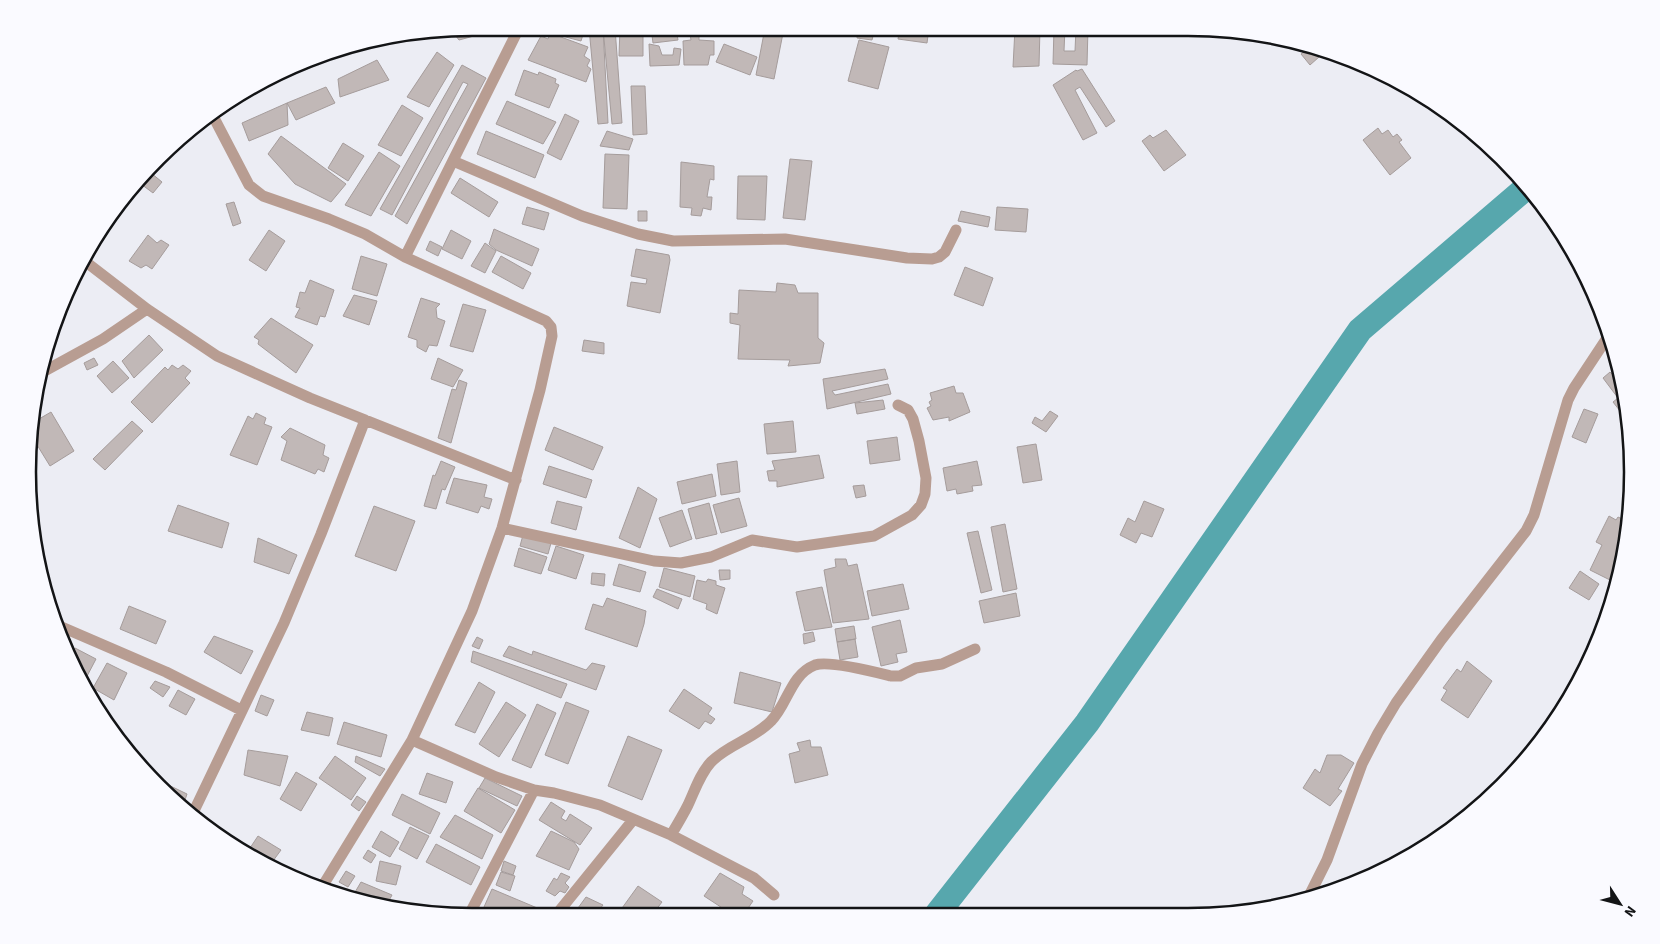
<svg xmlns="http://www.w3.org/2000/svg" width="1660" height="944" viewBox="0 0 1660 944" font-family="'Source Sans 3',sans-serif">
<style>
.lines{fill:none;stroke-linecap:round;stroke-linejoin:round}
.river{stroke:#57a7ad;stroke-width:25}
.building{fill:#c1b8b7;stroke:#a59c9b}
.street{stroke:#b89d92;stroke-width:11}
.rim{fill:none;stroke:#131416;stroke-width:2.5}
</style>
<rect width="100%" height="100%" fill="#ecedf4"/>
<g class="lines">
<path class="river" d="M937,914l150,-191 273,-393 167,-143"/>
</g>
<path class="building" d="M470,28l4,8 -15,4 -7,-9 -8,3v-2z
M564,28h21l-4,13 -19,-5z
M589,28h14l5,95 -10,1z
M603,28h12l7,95 -10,1z
M620,28h23v28h-24z
M651,28h25l2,12 -25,3z
M765,28h19l-10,51 -18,-4z
M858,28h17l-3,12 -15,-2z
M900,28h29l-2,15 -29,-4z
M1015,28h25l-1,38 -26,1z
M1054,28h11l-1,23h11l1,-23h12l-1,37 -34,-1z
M550,33l38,14 -4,9 6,4 -3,6 4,3 -5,13 -58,-22 13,-24 7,3z
M690,34h9v6l15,1v14h-4l-2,10h-24l-1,-24 8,-1z
M859,40l30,7 -11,42 -30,-8z
M649,44l10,2 3,9h11l1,-7 7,1 -2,16 -29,1z
M724,44l33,13 -7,18 -34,-13z
M1310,47l9,10 -9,8 -9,-11z
M437,52l17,13 -25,42 -22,-10z
M377,60l12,20 -49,17 -2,-18z
M462,65l24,13 -79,146 -12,-8 73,-132 -5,-2 -71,133 -12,-6z
M1082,69l33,52 -9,6 -26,-40 -5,3 22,43 -14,7 -30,-55 23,-15 1,1z
M524,70l14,5 1,-3 17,7 -1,4 4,2 -10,23 -34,-13z
M631,86h14l2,48 -14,1z
M326,87l9,16 -39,17 -9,-17z
M507,101l49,21 -13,22 -47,-20z
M287,103l1,22 -39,16 -7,-18z
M402,105l21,13 -22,38 -23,-11z
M565,114l14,7 -18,39 -14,-7z
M1378,128l4,6 6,-4 5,7 4,-3 5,6 -3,2 12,16 -21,17 -27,-35z
M1166,130l20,25 -22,16 -22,-30 8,-6 3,3z
M486,131l58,24 -9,23 -58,-24z
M607,131l26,8 -4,11 -29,-4z
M281,136l65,48 -15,18 -36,-18 -27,-30z
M343,143l21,13 -16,25 -20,-13z
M379,152l21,14 -29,50 -26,-11z
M605,154l24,1 -2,54 -24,-1z
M790,159l22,2 -7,59 -22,-2z
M681,162l33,4v14l-4,-1 -3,18h5l-1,13 -8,-2 -2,8 -10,-1 1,-7 -12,-1z
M151,173l11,9 -9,11 -12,-9z
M738,176h29l-2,44 -28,-1z
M460,178l38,24 -9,15 -38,-24z
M234,202l7,21 -8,3 -7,-22z
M527,207l22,6 -5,17 -22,-6z
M997,207l31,2 -2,23 -31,-2z
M638,211h9v10h-9z
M961,211l29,6 -2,10 -30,-6z
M494,229l45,20 -7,17 -36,-16 -7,-6z
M269,230l16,11 -19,30 -17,-11z
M451,230l20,11 -9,18 -20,-10z
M148,235l9,8 4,-3 8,5 -17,24 -6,-4 -5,3 -12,-7z
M430,241l12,6 -4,9 -12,-6z
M485,243l11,8 -11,22 -14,-7z
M636,249l33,6 1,5 -10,53 -33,-7 4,-24 15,2 1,-5 -16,-3z
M361,256l26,8 -10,32 -25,-7z
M501,256l30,17 -8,16 -31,-17z
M965,267l28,11 -10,28 -29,-11z
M310,280l24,10 -9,27 -5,-1 -3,9 -22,-8 5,-9 -4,-1 4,-15 5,1z
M777,283l18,2 3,8h20v45l6,5 -4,20 -32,3 2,-6 -52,-1 2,-34 -10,-2v-10l8,1 1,-24 37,2z
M354,295l23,6 -8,24 -26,-9z
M421,298l19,6 -4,4 1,10 8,3 -8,25 -8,-1 -3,7 -9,-5v-7l-9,-3z
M463,304l23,6 -13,42 -23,-6z
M271,318l42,27 -17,28 -38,-29 1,-4 -5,-3z
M149,335l14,15 -29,28 -12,-17z
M584,340l20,3v11l-22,-3z
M94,358l4,7 -11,5 -3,-7z
M438,358l25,12 -10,17 -22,-8z
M113,361l16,17 -17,15 -15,-17z
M172,365l6,4 5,-4 8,6 -6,7 5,5 -38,40 -21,-21 34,-35 3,3z
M885,369l3,10 -56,12 3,4 53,-11 3,10 -64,15 -4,-30z
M1619,370l7,37 -6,4 -7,-9 5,-4 -15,-20 7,-6 3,3z
M459,380l8,3 -16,60 -13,-5 14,-49 4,1z
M954,386l2,7h7l7,19 -21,9v-4l-16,3 -6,-12 4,-2 -2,-4 3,-2 -2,-7z
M883,400l2,9 -28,5 -2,-11z
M1584,409l14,5 -12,29 -14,-6z
M1050,411l8,5 -12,16 -14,-9 3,-6 7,4z
M51,412l23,39 -24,15 -16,-26 3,-26 2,5z
M256,413l10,5 -2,6 8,3 -15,38 -27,-10 18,-39 5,3z
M132,421l11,10 -38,39 -12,-11z
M793,421l3,31 -29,2 -3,-30z
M554,427l49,20 -10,23 -48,-20z
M290,428l35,17 -2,10 6,3 -5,14 -6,-3 -3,5 -34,-14 6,-19 -6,-4z
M897,437l3,23 -30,4 -3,-23z
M1036,444l6,36 -19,3 -6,-36z
M819,455l5,23 -47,9v-6h-8l-2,-10 8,-1 -3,-9z
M441,461l14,6 -10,23 -3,-1 -6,20 -12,-3 9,-31 2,1z
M737,461l3,31 -19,3 -4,-31z
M977,461l5,24 -10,1 1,5 -16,3 -1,-5 -9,2 -4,-23z
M549,466l43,14 -6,18 -43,-14z
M712,474l4,22 -34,8 -5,-22z
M454,478l33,7 -3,12 8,2 -3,10 -8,-3 -3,7 -32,-10z
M864,485l2,11 -10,2 -3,-12z
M638,487l19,12 -17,49 -21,-10z
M739,498l8,28 -26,7 -8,-28z
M557,501l25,6 -6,23 -25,-7z
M1144,501l20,8 -12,28 -11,-4 -5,10 -16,-8 8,-17 7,4z
M709,503l8,31 -21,5 -8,-30z
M178,505l51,18 -7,25 -54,-17z
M374,506l41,15 -19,50 -41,-15z
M682,510l10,29 -22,8 -11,-29z
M1609,516l7,4 2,-3 11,5v8l-8,34 -9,17 -22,-11 12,-25 -6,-3z
M1005,524l12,65 -14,3 -12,-65z
M978,531l14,59 -11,3 -14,-60z
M523,535l28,8 -3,11 -28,-8z
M258,538l39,17 -8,19 -35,-12z
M556,546l28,9 -8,24 -28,-9z
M519,548l28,9 -6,17 -27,-8z
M835,559h11l2,7 9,-2 12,55 -36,4 -9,-53 12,-3z
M619,564l27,8 -6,20 -27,-7z
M664,568l31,8 -5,21 -31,-10z
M719,570h11v9l-10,1z
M1580,571l19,13 -10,16 -20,-12z
M592,573l13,1 -1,12 -13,-2z
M708,579l8,2v4l9,3 -8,26 -11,-5 1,-5 -14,-5 4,-19 9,2z
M903,584l6,25 -37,7 -5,-25z
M822,587l10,40 -27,4 -9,-39z
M657,589l25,10 -4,10 -25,-12z
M1016,593l4,23 -36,7 -5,-22z
M607,598l39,13 -2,13 -7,23 -52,-18 8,-25 10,3z
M129,606l37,15 -10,23 -36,-15z
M1611,606l-2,9 -7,15 -5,-4z
M900,620l7,32 -11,2 2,8 -17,4 -9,-39z
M854,626l2,13 -19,3 -2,-13z
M813,632l2,9 -11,3 -1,-10z
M214,636l39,15 -12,23 -37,-22z
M477,637l6,3 -4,9 -7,-3z
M855,639l3,18 -18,3 -3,-18z
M509,646l23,9 1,-4 53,19 6,-7 13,3 -9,24 -93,-34z
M75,648l21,11 -11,21 -14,-23z
M473,651l94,33 -6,14 -90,-36z
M1467,661l25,20 -24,37 -27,-18 6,-10 -4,-2 14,-19 4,3z
M107,663l20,10 -13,27 -21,-12z
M740,672l41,11 -9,29 -38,-9z
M155,681l15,6 -7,10 -13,-9z
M479,682l16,10 -20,41 -20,-8z
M684,689l28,19 -4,6 7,5 -4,5 -6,-3 -6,8 -30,-18z
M178,690l17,9 -9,16 -17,-9z
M261,695l13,5 -7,16 -12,-5z
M506,702l20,13 -27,42 -20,-13z
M566,702l23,9 -21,53 -23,-9z
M537,704l19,9 -25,55 -19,-8z
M307,712l26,6 -4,18 -28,-6z
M344,722l43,13 -6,22 -44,-13z
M628,736l34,14 -20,50 -34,-14z
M810,740l1,7h10l7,28 -33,8 -6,-29 11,-3 -3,-8z
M248,750l40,6 -8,30 -36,-11z
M1327,755h14l13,8 -16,26 4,2 -12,15 -27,-18 12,-19 5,4z
M335,756l31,22 -15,22 -32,-22z
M356,756l29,13 -5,7 -25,-14z
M296,772l21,12 -16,27 -21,-12z
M427,773l26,9 -7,21 -27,-9z
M154,778l33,16 -3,9z
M485,778l37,18 -5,10 -38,-18z
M478,788l37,22 -14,23 -37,-22z
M402,794l38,19 -10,21 -38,-19z
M357,796l9,6 -7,9 -8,-6z
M551,802l14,9 -4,7 5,3 4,-7 22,14 -12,17 -41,-25z
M455,815l38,20 -11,24 -42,-22z
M410,827l19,9 -12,23 -18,-10z
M381,831l18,11 -9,15 -18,-10z
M551,831l23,11 5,7 -10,21 -33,-14z
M258,836l23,14 -11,15 -24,-11z
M436,844l44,23 -9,18 -45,-23z
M368,850l8,5 -5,8 -8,-5z
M380,861l21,5 -5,19 -20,-4z
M504,861l12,5 -3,9 -12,-4z
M346,871l9,5 -7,11 -9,-5z
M501,872l14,4 -5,15 -14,-6z
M561,873l9,4 -5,6 4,4 -4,6 -5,-2 -5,5 -9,-5 8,-13 3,2z
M720,873l24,14 -2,7 11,7 -9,13 -7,-4 -4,5 -29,-19z
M361,882l31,13 -6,11 -35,-7z
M638,886l24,16 -10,13h-35z
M492,889l50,21 -2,5h-37l-19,-8z
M586,897l17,8 -8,10h-5l-12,-7z
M482,909l13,6h-16z"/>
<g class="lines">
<path class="street" d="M321,55l13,-5
M212,114l37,71 14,11 66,23 36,15 40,23 141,64 5,6 1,9 -12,54 -38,138 -30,83 -60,129 -90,147
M453,161l129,55 56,18 35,7 112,-2 122,19 25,1 7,-2 6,-5 11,-22
M1540,200l2,3
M405,257l114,-229
M86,262l61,47 70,47 93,42 206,82
M41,373l62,-34 44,-30
M502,528l152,33 27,2 30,-6 41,-17 45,7 77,-11 38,-21 9,-10 4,-11 1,-16 -7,-37 -6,-22 -5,-9 -10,-5
M57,625l109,47 75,38
M412,740l84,37 38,13 20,3 46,12 71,30 83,43 20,17
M194,811l90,-188 37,-89 44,-114
M671,835c6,-10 12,-20 17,-30 7,-15 12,-31 23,-43 18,-18 43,-23 60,-41 17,-17 19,-46 44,-56 14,-5 60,7 76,11h9l16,-8 26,-4 33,-15
M1308,898l19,-38 35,-96 16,-31 18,-30 45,-63 85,-109 8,-16 34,-115 6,-12 35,-53
M469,915l65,-125
M556,915l77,-95"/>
</g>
<path d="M0 0H1660V944H0ZM472 36H1188A436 436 0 0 1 1624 472V472A436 436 0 0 1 1188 908H472A436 436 0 0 1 36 472V472A436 436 0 0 1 472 36Z" fill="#fafaff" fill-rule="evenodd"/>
<path class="rim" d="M472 36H1188A436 436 0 0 1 1624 472V472A436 436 0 0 1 1188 908H472A436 436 0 0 1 36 472V472A436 436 0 0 1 472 36Z"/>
<g transform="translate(1620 904) rotate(126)" stroke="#fafaff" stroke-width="4" paint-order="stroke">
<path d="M0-4L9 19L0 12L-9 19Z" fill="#131416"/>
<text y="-8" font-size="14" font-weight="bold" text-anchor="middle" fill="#131416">N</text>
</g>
</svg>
